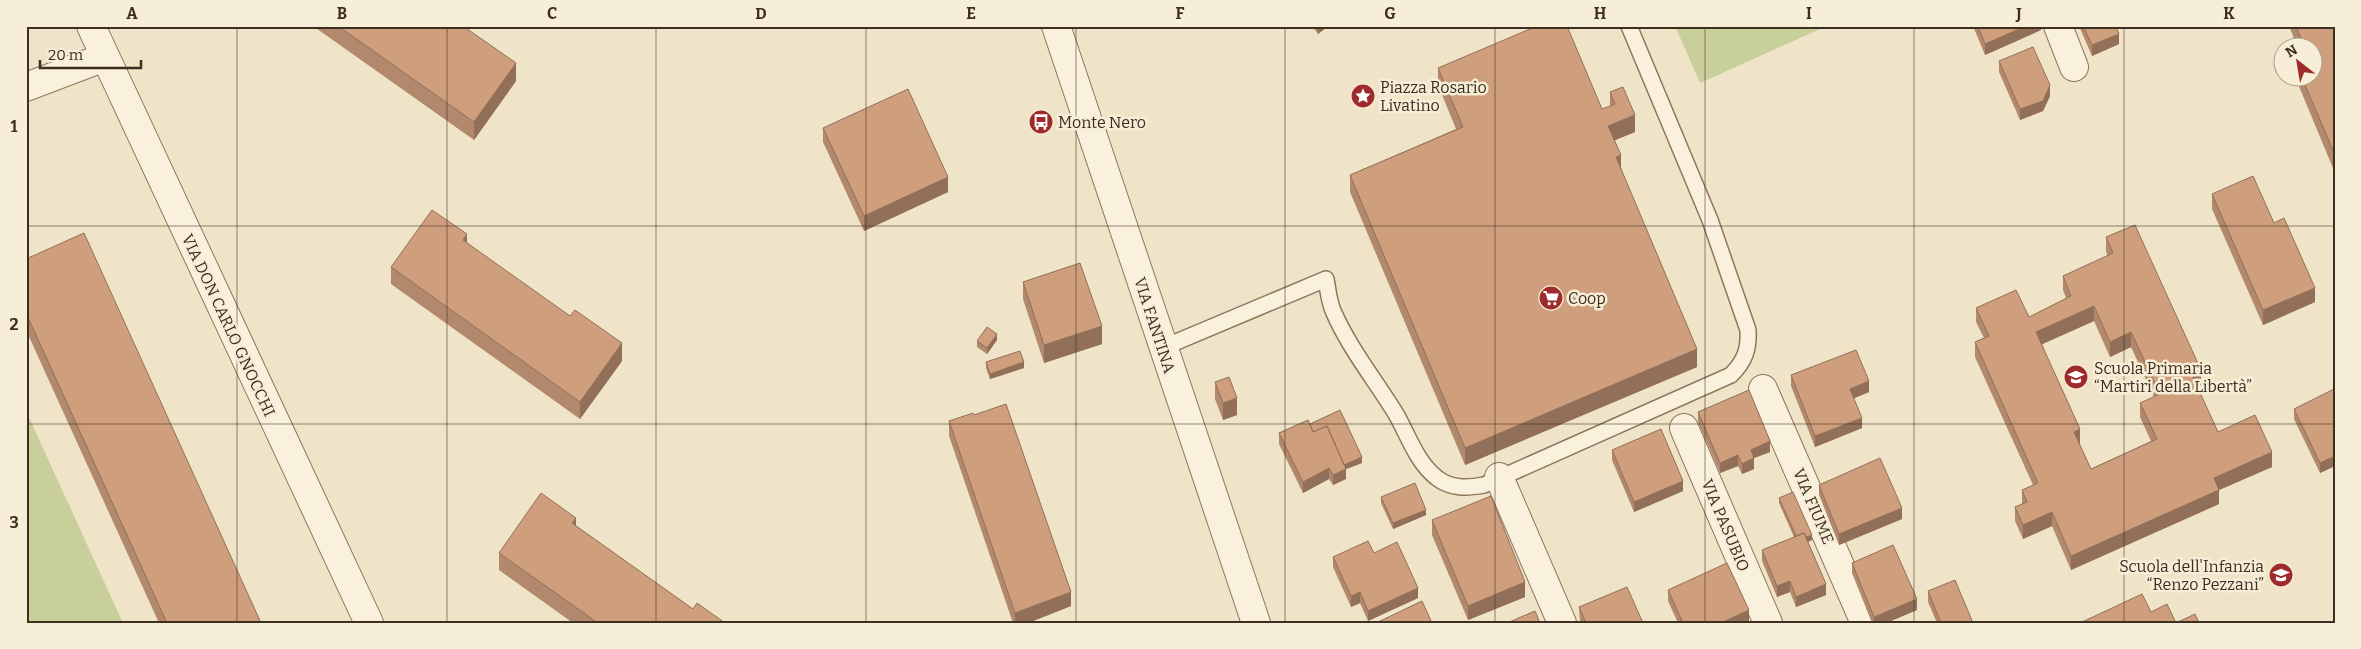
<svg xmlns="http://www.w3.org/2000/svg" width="2361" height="649" viewBox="0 0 2361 649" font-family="Bitter,serif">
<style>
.green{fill:#c9cf9b}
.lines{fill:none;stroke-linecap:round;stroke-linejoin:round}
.lane-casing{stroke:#8d765c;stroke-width:18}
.street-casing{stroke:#8d765c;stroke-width:30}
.lane{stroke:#faf1dc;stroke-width:15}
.street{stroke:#faf1dc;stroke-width:28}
.wall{fill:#b2896c;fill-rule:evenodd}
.shaded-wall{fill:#916f58}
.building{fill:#cf9f7d;stroke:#916f58;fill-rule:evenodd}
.grid{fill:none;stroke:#3d2e20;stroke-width:1;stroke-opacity:0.55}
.labels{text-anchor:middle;stroke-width:5;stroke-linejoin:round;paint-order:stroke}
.poi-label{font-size:16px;fill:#3d2e20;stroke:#f7eed8;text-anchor:start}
.street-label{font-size:16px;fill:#3d2e20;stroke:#f7eed8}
.neatline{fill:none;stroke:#3d2e20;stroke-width:2}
.grid-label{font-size:16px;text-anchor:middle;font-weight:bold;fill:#3d2e20}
</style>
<rect width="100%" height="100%" fill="#f0e4c8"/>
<path class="green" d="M1675,26h152l-127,57z
M26,411l97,212h-97z"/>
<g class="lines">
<defs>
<path id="lane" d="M1162,348l164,-69c2,11 3,24 8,34 16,36 41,67 62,101 12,21 21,49 41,64 14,11 30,10 47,7l247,-110c14,-14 18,-26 17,-45l-38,-110 -81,-194"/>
<path id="street" d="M91,26l278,597
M1056,26l200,597
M2058,26l16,41
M26,87l79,-30
M1763,389l102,234
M1684,428l84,195
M1499,477l63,146"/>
</defs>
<use href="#lane" class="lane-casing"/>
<use href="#street" class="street-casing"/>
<use href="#lane" class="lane"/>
<use href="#street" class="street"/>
</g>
<path class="wall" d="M313,26h150l53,55 -42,59z
M1312,26h16l-10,8z
M1973,26h68v4l-56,25z
M2079,26h37l3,18 -27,12z
M2289,26h46v147l-37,-89v-6h16v-30h-16z
M1999,61l51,35 -7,15 -23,9 -21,-48z
M1438,68l164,41 8,-3v-14l25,40 -20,8 6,28 76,199 -232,98 -115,-273v-17l106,-46 -18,-44z
M823,128l125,64 -84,39 -41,-89z
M2212,194l62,29 41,79 -52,23 -51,-116z
M2106,237l95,148 -4,2 21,45 54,35 -53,23v14l-148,66 -19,-44 -29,13 -8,-18v-14l7,-3v-14l11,-5 -58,-128v-15l9,-4 -8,-16v-14l53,9 37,-19 -3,-8v-14l45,-20 -2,-4zM2094,321l16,36 21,-10 23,50 -14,6v14l11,24 -60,28 -12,-26h1l-38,-99z
M467,243l155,118 -42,58 -189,-135v-17z
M26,259l235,364h-102l-133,-293z
M1023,282l79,62 -58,19 -21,-64z
M997,340l-10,14 -10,-7v-6z
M986,362l38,6 -34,11 -4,-11z
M1791,375l78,17 -15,6 8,30 -47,19 -24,-61z
M1215,382l22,33 -14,5 -8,-21z
M2335,389v77l-15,7 -26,-54v-10z
M1698,412l72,40 -16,6v11l-12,5 -4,-8 -18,7 -22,-51z
M949,421l122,185 -43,17h-15l-64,-187z
M1310,424l52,39 -16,6v10l-13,6 -4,-6 -26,14 -24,-49v-11z
M1612,450l71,41 -49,21 -22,-52z
M1819,485l83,34 -63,26 -20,-50z
M1381,497l45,18 -33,14 -12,-26z
M1779,498l33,42 -4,2 18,53 -30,12 -6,-15 -13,5 -15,-36v-11l32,-13 -15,-34z
M1432,520l93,77 -57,23 -36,-85z
M576,526l117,83 32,14h-152l-74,-53v-17z
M1374,553l44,45 -50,23 -8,-18 -9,4 -18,-40v-10z
M1852,563l65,47 -31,13h-14l-20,-50z
M1668,590l81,31 -5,2h-66l-10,-22z
M1928,591l45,32h-36l-9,-21z
M1579,607l64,16h-63z"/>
<path class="shaded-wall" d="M1318,26h10l-10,8z
M2026,26h15v4l-56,25v-11z
M2119,34v10l-27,12v-11z
M516,63v18l-42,59v-18z
M2050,85v11l-7,15 -23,9v-11z
M1635,115v17l-27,11v-17z
M1621,155v17l-5,-15z
M948,177v15l-84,39v-15z
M467,234v18l-4,-12z
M2315,288v14l-52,23v-15z
M2094,306v15l-58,26v-15z
M1102,326v18l-58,19v-18z
M2131,332v15l-21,10v-15z
M997,334v6l-10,14v-6z
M622,343v18l-42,58v-17z
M1697,349v18l-232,98v-17z
M1024,362v6l-34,11v-5z
M2201,370v15l-9,4v-14z
M1869,381v11l-19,8v-11z
M1237,398v17l-14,5v-17z
M1862,418v10l-47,19v-11z
M2080,429v14l-6,3v-14z
M1770,441v11l-16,6v11l-12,5v-10l9,-14z
M2272,452v15l-53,23v14l-148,66v-14l143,-78z
M1738,455v11l-18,7v-10z
M2335,456v10l-15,7v-10z
M1362,457v6l-16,6v10l-13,6v-10l10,-10z
M1329,468v11l-26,14v-11z
M1683,481v10l-49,21v-10z
M1902,508v11l-63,26v-11z
M1426,510v5l-33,14v-6z
M2052,512v14l-29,13v-14z
M576,518v17l-4,-12z
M1812,535v5l-14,6v-6z
M1790,581v11l-13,5v-11z
M1525,582v15l-57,23v-14z
M1826,584v11l-30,12v-10z
M1418,588v10l-50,23v-10z
M1071,592v14l-43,17h-13v-10z
M1360,592v11l-9,4v-11z
M1917,599v11l-31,13h-12v-6z
M1749,610v11l-5,2h-23z"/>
<path class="building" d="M338,26h125l53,37 -42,59z
M1537,26h30l35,83 13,-5 -5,-12 13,-5 12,28 -27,11 13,29 -5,2 81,192 -232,99 -115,-273 113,-48 -25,-59z
M1978,26h48l-41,18z
M2083,26h33l3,8 -27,11z
M2296,26h39v129l-33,-77h12v-30h-9z
M2033,47l17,38 -7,16 -23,8 -21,-48z
M908,89l40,88 -84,39 -41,-88z
M2253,176l21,47 10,-5 31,70 -52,22 -51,-116z
M432,210l35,24 -4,6 107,76 5,-6 47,33 -42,59 -189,-135z
M2135,225l66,145 -9,5 26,57 37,-17 17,37 -58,26 5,12 -148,66 -19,-44 -29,13 -8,-18 12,-5 -5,-12 16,-7 -63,-141 14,-6 -13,-28 40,-18 13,27 42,-21 -8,-20 50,-23 -7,-16zM2094,306l16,36 21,-10 29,62 -20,9 17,36 -66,30 -17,-37 6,-3 -44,-97z
M84,233l177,390h-94l-141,-310v-54z
M1080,263l22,63 -58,19 -21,-63z
M987,327l10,7 -10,14 -10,-7z
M1856,350l13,31 -19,8 12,29 -47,18 -24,-61z
M1020,351l4,11 -34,12 -4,-12z
M1229,377l8,21 -14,5 -8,-21z
M2334,389l1,67 -15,7 -26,-54z
M1749,390l21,51 -19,9 3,8 -12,6 -4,-9 -18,8 -22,-51z
M1006,404l65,188 -56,21 -66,-192 24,-8 1,2z
M1340,410l22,47 -18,8 -17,-39 -14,6 -3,-8z
M1308,420l5,12 14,-6 19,43 -13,6 -4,-7 -26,14 -24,-49z
M1661,429l22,52 -49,21 -22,-52z
M1880,458l22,50 -63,26 -20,-49z
M1415,483l11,27 -33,13 -12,-26z
M1793,492l19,43 -6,2 -2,-4 -8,3 -17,-38z
M541,493l35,25 -4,5 121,86 4,-6 28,20h-127l-99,-70z
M1491,496l34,86 -57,24 -36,-86z
M1804,533l22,51 -30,13 -6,-16 -13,5 -15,-36z
M1368,541l6,12 23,-11 21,46 -50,23 -8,-19 -9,4 -18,-39z
M1893,545l24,54 -43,18 -22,-54z
M1727,563l22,47 -28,13h-38l-15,-33z
M1955,580l18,43h-32l-13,-32z
M1627,587l16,36h-57l-7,-16z
M2142,594l9,18 16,-8 9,19 19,-9 4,9h-119z
M1422,601l10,22h-56z
M1535,611l5,12h-33z"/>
<path class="grid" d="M237,26v597M447,26v597M656,26v597M866,26v597M1076,26v597M1285,26v597M1495,26v597M1705,26v597M1914,26v597M2124,26v597M26,226h2309M26,424h2309"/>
<defs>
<symbol id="sight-disc" viewBox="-11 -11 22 22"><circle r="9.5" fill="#9e2a2b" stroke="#f7eed8"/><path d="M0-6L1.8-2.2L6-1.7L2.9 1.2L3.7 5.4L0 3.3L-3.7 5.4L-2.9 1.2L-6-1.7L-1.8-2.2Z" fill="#fff"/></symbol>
<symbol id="bus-disc" viewBox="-11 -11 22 22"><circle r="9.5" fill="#9e2a2b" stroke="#f7eed8"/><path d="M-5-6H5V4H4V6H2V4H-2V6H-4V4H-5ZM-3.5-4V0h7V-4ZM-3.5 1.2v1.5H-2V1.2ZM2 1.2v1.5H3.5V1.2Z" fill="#fff"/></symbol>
<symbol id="supermarket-disc" viewBox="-11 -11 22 22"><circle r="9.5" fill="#9e2a2b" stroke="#f7eed8"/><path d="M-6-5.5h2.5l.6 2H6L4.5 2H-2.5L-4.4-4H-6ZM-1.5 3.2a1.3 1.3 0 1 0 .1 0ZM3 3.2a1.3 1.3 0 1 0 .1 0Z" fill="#fff"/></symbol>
<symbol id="school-disc" viewBox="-11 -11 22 22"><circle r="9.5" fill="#9e2a2b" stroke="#f7eed8"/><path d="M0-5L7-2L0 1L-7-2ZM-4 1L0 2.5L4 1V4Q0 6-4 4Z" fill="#fff"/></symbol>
</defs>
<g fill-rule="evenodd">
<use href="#sight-disc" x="1349" y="82" width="28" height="28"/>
<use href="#bus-disc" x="1027" y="108" width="28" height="28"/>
<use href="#supermarket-disc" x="1537" y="284" width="28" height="28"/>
<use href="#school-disc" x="2062" y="363" width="28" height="28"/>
<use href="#school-disc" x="2267" y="561" width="28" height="28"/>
</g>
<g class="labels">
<g class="poi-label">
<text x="1380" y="93">Piazza Rosario<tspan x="1380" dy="18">Livatino</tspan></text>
<text x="1058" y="128">Monte Nero</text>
<text x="1568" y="304">Coop</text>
<text x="2094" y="374">Scuola Primaria<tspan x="2094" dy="18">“Martiri della Libertà”</tspan></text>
<text x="2264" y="572" text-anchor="end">Scuola dell'Infanzia<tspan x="2264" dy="18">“Renzo Pezzani”</tspan></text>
</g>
<g class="street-label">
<text transform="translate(229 325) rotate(65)" y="6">VIA DON CARLO GNOCCHI</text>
<text transform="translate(1155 325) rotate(72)" y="6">VIA FANTINA</text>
<text transform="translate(1814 506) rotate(67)" y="6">VIA FIUME</text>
<text transform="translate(1726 525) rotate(67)" y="6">VIA PASUBIO</text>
</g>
</g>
<rect width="2361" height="649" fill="none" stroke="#f7eed8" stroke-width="55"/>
<g transform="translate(2298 62) rotate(329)"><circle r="24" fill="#f7eed8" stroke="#ada18e"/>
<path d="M0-4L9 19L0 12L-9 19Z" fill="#9e2a2b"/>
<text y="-8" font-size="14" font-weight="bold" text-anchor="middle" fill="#3d2e20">N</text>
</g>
<path d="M40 60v8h101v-8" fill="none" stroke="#3d2e20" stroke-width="2.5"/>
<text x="48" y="60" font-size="15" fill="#3d2e20" stroke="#f7eed8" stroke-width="4" paint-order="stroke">20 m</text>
<rect x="28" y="28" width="2306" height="594" class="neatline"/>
<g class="grid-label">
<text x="132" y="19">A</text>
<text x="342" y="19">B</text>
<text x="552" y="19">C</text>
<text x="761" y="19">D</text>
<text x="971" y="19">E</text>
<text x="1180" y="19">F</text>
<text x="1390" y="19">G</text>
<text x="1600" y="19">H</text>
<text x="1809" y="19">I</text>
<text x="2019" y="19">J</text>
<text x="2229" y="19">K</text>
<text x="14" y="132">1</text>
<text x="14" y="330">2</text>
<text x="14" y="528">3</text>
</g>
</svg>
